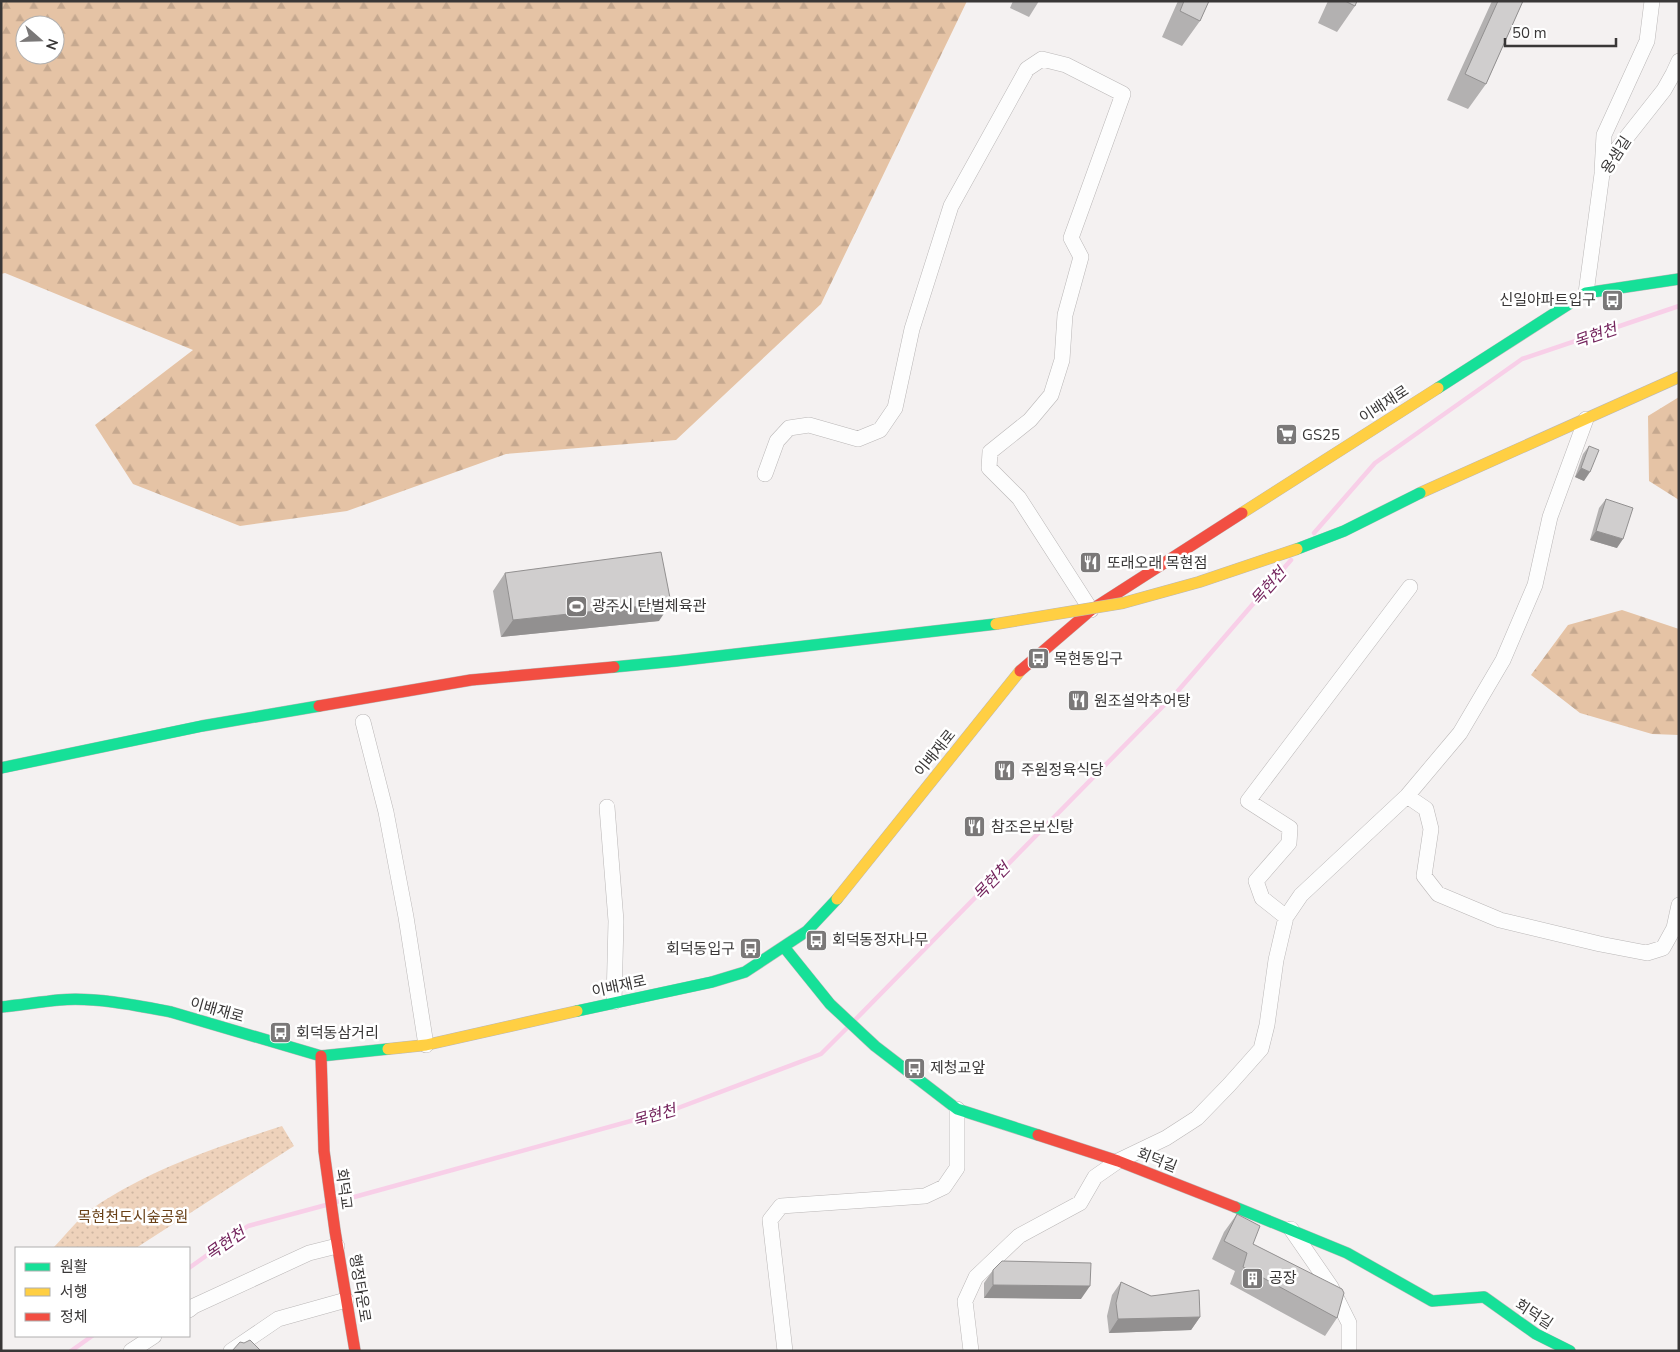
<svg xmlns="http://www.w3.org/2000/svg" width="1680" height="1352" viewBox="0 0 1680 1352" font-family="'Nunito Sans','Noto Sans KR',sans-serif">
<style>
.green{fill:url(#green-dots)}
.forest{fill:url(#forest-firs);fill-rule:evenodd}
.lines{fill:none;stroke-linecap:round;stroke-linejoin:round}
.stream{stroke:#f8cfe8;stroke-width:4.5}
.street-casing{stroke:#bab7b7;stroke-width:16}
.fast-casing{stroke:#bab7b7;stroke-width:12}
.slow-casing{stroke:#bab7b7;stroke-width:12}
.jam-casing{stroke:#bab7b7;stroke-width:12}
.street{stroke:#fdfdfd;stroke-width:15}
.fast{stroke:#16e098;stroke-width:11}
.slow{stroke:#ffcf43;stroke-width:11}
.jam{stroke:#f24e42;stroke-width:11}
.fast-bridge-casing{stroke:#bab7b7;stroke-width:12;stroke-linecap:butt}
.slow-bridge-casing{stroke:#bab7b7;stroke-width:12;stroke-linecap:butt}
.fast-bridge{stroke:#16e098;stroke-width:11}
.slow-bridge{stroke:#ffcf43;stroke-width:11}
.wall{fill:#b3b1b1}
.shaded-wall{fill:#929090}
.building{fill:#d0cece;stroke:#929090}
.labels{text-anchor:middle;stroke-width:5;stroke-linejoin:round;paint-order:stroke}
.street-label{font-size:15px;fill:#393737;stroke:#fff}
.poi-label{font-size:15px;fill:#393737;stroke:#fff;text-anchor:start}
.park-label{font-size:15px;fill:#694118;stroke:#fff}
.water-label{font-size:16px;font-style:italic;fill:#74245d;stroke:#fff}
</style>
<defs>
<pattern id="green-dots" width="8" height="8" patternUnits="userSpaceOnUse" patternTransform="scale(1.25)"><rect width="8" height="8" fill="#eed2bb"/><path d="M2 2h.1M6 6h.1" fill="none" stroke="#cdb5a1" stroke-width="1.8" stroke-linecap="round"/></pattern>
<pattern id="forest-firs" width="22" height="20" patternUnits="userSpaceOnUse" patternTransform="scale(1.25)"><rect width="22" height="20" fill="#e5c3a5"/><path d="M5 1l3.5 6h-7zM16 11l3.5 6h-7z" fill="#c5a88f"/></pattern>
</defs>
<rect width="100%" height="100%" fill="#f4f1f1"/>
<path class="green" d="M282,1126l12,20 -158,102h-83c12,-12 26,-31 40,-40 57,-39 124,-61 189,-82z"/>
<path class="forest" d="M1,1h966l-146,303 -145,136 -170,14 -159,57 -107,15 -107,-42 -38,-59 98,-75 -188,-77 -4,1zM25,25h30v30h-30z
M1679,397v103l-30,-19 -1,-65z
M1622,610l57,19v106l-27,-1 -72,-21 -49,-38 37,-50z"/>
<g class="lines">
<path class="stream" d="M1314,533l61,-70 147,-104 157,-53
M854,1021l323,-329 114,-132
M336,1202l342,-94 143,-54 26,-26
M189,1268l59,-42 78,-21
M71,1351l21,-15"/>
<defs>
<path id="street" d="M1602,172l2,-37 43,-94 5,-40
M1586,293l16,-119 13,-22 49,-62 9,-16 6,-13
M765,474l12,-33 12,-13 20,-3 49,14 22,-9 15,-22 17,-79 39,-123 76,-137 15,-10 24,6 57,29 -52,144 10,19 -16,58 -3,45 -11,35 -21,25 -40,32 -1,16 30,30 72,112
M363,722l23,90 20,105 20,128
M1407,796l19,13 5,20 -7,47 14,18 62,26 100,24 47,9 16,-5 11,-20 5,-23
M607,807l9,114 -2,81
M1286,917l-24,-19 -6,-17 33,-38 1,-15 -42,-27 162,-214
M1291,1229l40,58 18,36v28
M189,1310l5,-4 115,-53 28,-7
M131,1351l23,-15
M231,1351l47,-32 68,-19
M785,1351l-15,-131 11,-14 144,-10 19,-9 13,-19v-59
M971,1351l-6,-50 11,-24 43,-41 61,-33 15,-26 23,-16 48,-23 31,-20 32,-33 32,-36 6,-24 9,-65 10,-43 15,-22 106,-99 53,-63 43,-73 32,-75 15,-68 36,-98"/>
<path id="fast" d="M1438,388l148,-95 93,-14
M614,667l62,-6 320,-37
M1,768l201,-42 117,-20
M784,947l46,57 45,42 82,63 81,26
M1,1007c19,-2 39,-5 58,-7 37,-3 76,5 112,12l150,44 67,-7
M577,1011l135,-29 33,-10 62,-41 30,-32
M1235,1207l112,46 85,48 52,-4 52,37 34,17"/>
<path id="slow" d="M1420,493l259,-116
M1242,513l196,-125
M837,899l183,-228
M388,1049l38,-4 151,-34"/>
<path id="jam" d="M1020,671l71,-61 151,-97
M319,706l152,-26 143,-13
M321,1056l3,95 11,80 20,120
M1038,1135l80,26 117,46"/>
</defs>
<use href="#street" class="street-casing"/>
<use href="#fast" class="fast-casing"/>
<use href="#slow" class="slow-casing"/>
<use href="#jam" class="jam-casing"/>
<use href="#street" class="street"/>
<use href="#fast" class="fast"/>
<use href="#slow" class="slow"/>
<use href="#jam" class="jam"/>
<defs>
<path id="fast-bridge" d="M1297,549l47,-18 76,-38"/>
<path id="slow-bridge" d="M996,624l127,-21 76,-21 98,-33"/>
</defs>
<use href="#fast-bridge" class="fast-bridge-casing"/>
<use href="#slow-bridge" class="slow-bridge-casing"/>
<use href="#fast-bridge" class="fast-bridge"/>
<use href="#slow-bridge" class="slow-bridge"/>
</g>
<path class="wall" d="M1013,1h26l-10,16 -19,-9z
M1178,1h31l-9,20 -18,25 -20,-9z
M1328,1h29l-2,5 -18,26 -19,-9z
M1492,1h31l-37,83 -18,25 -21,-9z
M1589,446l-5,35 -9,-4 8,-23z
M1606,499l11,49 -27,-8 9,-32z
M505,573l154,48 -158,16 -8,-46z
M1237,1214l16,30 84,74 -12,18 -95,-52 5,-13 -23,-12 12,-27z
M993,1270l88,29 -97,-1v-15z
M1121,1282l30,14 49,21 -9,13 -82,3 -2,-17 5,-21z"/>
<path class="shaded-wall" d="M1581,468l9,4 -6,9 -9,-4z
M1596,531l27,8 -6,9 -27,-8z
M671,603l-12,18 -158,16 12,-17z
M993,1285l97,1 -9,13 -97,-1z
M1200,1317l-9,13 -82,3 9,-14z"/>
<path class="building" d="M1184,1h25l-9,20 -20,-10z
M1345,1h12l-2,5z
M1498,1h25l-37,83 -21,-10z
M1589,446l10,4 -9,22 -9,-4z
M1606,499l27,9 -10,31 -27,-8z
M661,552l10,51 -158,17 -8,-47z
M1237,1214l23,12 -7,18 89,45 2,4 -7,25 -94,-51 4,-14 -23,-12z
M1002,1261l89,2 -1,23 -97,-1v-15z
M1121,1282l30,14 48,-6 1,27 -82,2 -2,-16z
M250,1340l11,11h-29l8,-9 4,1z"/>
<defs>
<symbol id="bus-square" viewBox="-11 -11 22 22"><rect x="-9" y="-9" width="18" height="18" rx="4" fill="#7a7878" stroke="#fff"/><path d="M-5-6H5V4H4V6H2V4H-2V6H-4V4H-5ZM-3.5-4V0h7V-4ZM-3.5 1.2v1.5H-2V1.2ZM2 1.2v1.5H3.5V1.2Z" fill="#fff"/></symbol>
<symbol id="supermarket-square" viewBox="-11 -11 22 22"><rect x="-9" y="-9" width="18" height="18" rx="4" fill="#7a7878" stroke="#fff"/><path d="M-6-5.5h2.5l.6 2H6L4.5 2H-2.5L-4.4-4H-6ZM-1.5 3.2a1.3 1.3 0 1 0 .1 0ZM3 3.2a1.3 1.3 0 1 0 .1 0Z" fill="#fff"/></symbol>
<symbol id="restaurant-square" viewBox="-11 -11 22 22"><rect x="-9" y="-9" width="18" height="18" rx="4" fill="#7a7878" stroke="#fff"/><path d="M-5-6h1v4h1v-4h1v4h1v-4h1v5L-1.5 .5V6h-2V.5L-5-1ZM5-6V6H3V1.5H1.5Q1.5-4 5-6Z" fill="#fff"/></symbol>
<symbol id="stadium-square" viewBox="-11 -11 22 22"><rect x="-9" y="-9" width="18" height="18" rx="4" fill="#7a7878" stroke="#fff"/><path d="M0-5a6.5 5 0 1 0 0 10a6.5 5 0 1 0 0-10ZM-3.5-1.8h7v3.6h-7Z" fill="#fff"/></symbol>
<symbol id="building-square" viewBox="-11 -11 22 22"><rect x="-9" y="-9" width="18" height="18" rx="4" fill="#7a7878" stroke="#fff"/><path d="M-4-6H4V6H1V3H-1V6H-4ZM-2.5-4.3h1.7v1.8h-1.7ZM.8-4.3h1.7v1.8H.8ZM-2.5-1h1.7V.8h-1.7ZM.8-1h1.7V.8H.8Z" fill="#fff"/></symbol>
</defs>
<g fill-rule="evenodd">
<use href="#bus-square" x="1600" y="288" width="25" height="25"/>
<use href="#supermarket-square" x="1274" y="422" width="25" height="25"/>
<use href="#restaurant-square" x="1078" y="550" width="25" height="25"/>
<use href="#stadium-square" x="564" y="594" width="25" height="25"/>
<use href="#bus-square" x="1026" y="646" width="25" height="25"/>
<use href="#restaurant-square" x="1066" y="688" width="25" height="25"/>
<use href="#restaurant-square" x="992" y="758" width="25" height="25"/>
<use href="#restaurant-square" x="962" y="814" width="25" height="25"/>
<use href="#bus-square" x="804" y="928" width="25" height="25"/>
<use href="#bus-square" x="738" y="936" width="25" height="25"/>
<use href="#bus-square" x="268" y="1020" width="25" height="25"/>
<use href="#bus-square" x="902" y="1056" width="25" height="25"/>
<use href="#building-square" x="1240" y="1266" width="25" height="25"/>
</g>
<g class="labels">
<g class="street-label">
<text transform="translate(1616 155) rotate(-57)" y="5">용샘길</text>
<text transform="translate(1384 404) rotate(-33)" y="5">이배재로</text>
<text transform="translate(935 753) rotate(-51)" y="5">이배재로</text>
<text transform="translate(619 986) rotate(-12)" y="5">이배재로</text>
<text transform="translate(217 1010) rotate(16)" y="5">이배재로</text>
<text transform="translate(1157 1160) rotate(21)" y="5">회덕길</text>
<text transform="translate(344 1189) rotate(82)" y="5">회덕교</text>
<text transform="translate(360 1288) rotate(81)" y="5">행정타운로</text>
<text transform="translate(1534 1314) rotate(33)" y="5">회덕길</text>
</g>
<g class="poi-label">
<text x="1596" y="305" text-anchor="end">신일아파트입구</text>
<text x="1302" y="440">GS25</text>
<text x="1107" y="568">또래오래 목현점</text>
<text x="592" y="611">광주시 탄벌체육관</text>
<text x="1054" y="664">목현동입구</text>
<text x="1094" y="706">원조설악추어탕</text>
<text x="1021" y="775">주원정육식당</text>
<text x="991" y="832">참조은보신탕</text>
<text x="832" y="945">회덕동정자나무</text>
<text x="735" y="954" text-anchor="end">회덕동입구</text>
<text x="296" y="1038">회덕동삼거리</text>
<text x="930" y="1073">제청교앞</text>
<text x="1269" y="1283">공장</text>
</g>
<g class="park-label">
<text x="133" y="1222">목현천도시숲공원</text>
</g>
<g class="water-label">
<text transform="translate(1595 335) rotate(-19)" y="6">목현천</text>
<text transform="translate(1268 586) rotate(-49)" y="6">목현천</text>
<text transform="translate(991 881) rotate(-46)" y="6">목현천</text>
<text transform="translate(654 1115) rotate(-16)" y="6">목현천</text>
<text transform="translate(225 1243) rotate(-35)" y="6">목현천</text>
</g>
</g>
<rect width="1680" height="1352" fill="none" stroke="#393737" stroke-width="5"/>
<rect x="15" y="1247" width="175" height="90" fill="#ffffff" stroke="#b0afaf"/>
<rect x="25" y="1263" width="25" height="8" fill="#16e098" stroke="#b0afaf"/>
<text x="60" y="1272" font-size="15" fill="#393737">원활</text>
<rect x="25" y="1288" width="25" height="8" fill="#ffcf43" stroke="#b0afaf"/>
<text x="60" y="1297" font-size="15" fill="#393737">서행</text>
<rect x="25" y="1313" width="25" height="8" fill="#f24e42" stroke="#b0afaf"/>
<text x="60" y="1322" font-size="15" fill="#393737">정체</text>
<g transform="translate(40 40) rotate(110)"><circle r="24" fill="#ffffff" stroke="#b0afaf"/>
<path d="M0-4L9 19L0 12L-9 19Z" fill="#7a7878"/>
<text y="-8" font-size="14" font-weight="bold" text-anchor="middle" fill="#393737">N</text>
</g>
<path d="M1505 38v8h111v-8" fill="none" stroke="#393737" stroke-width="2.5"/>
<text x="1512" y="38" font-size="15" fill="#393737" stroke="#ffffff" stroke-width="4" paint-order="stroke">50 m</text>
</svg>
